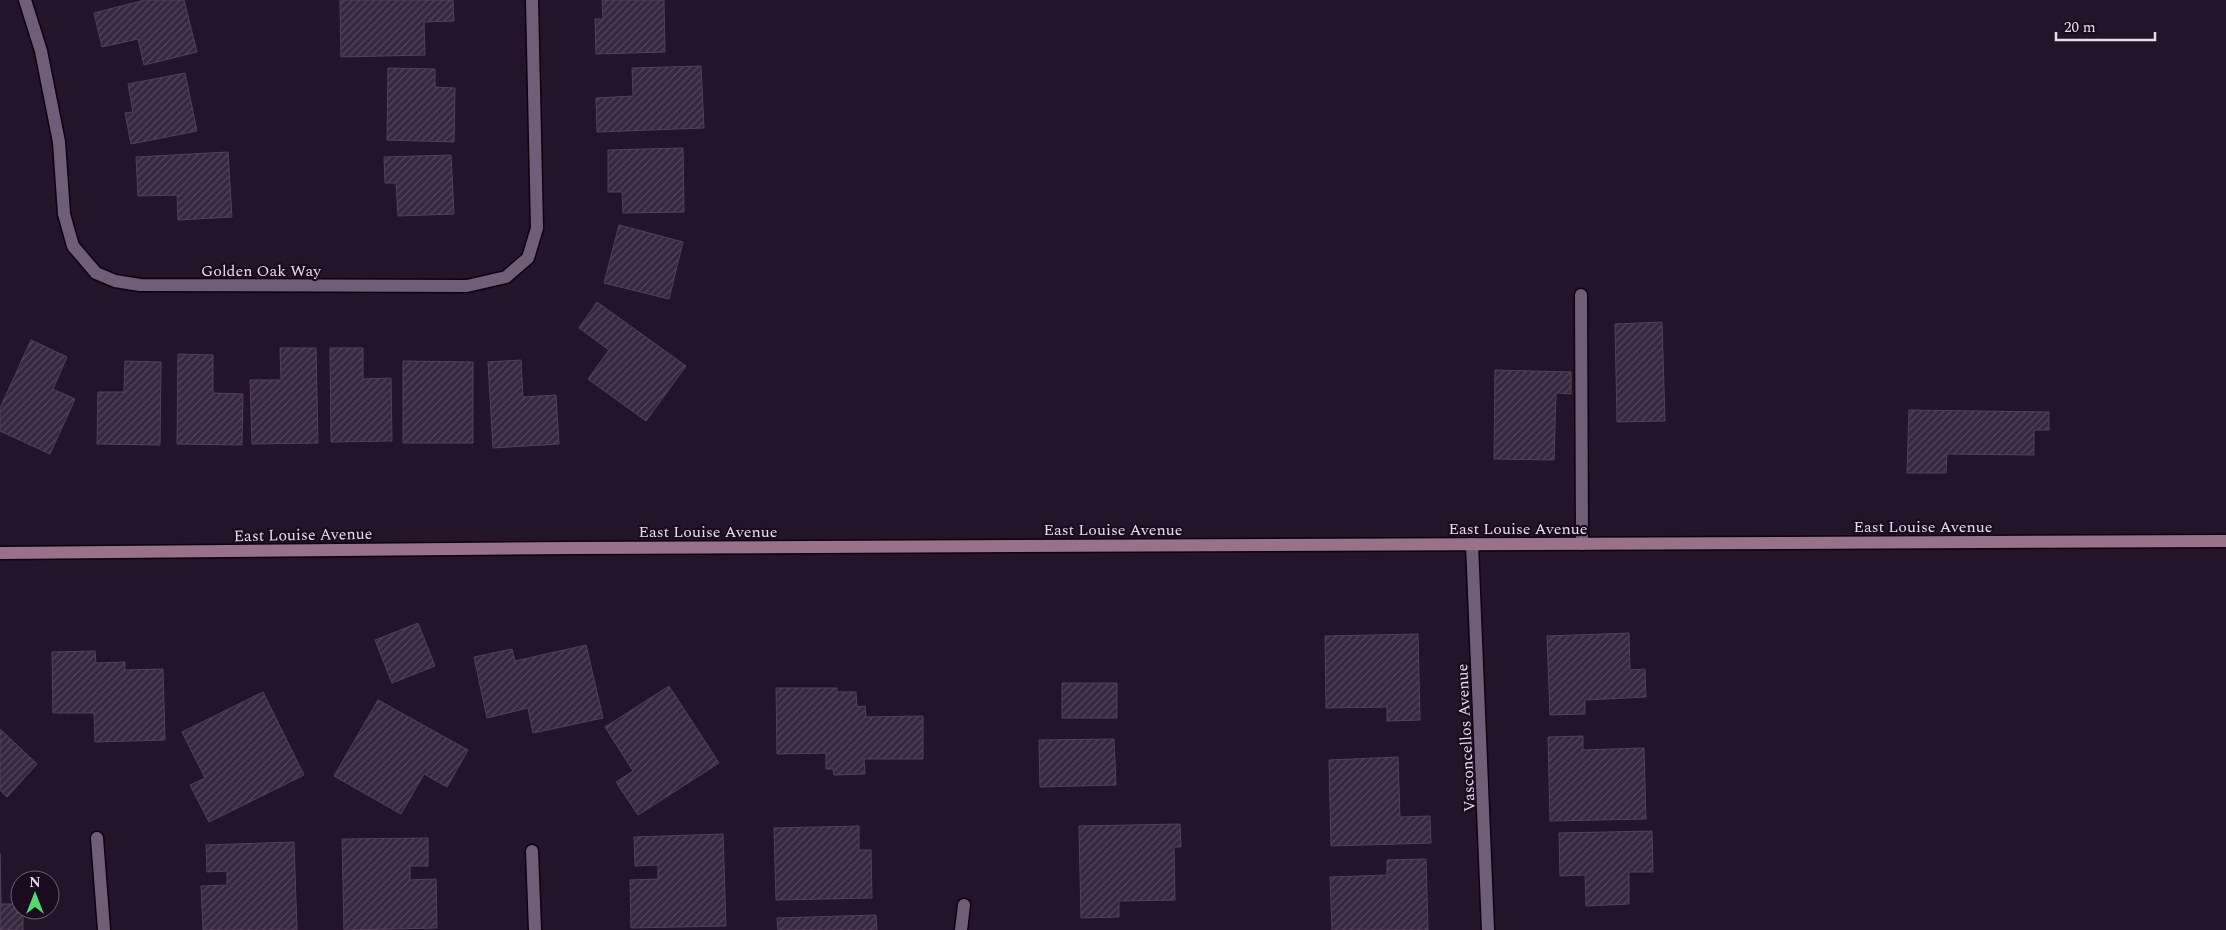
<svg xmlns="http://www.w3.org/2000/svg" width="2226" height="930" viewBox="0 0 2226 930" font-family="Spectral,serif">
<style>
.building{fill:url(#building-hatch);stroke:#524059}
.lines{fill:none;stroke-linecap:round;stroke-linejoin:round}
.lane-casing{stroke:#0c0211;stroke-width:15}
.street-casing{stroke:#0c0211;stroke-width:15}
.secondary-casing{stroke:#0c0211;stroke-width:15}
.lane{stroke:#705e78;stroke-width:12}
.street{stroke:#705e78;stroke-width:12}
.secondary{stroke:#97728a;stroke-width:12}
.labels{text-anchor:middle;stroke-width:4.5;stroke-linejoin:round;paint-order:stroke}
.street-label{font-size:16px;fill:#e7dceb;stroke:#1a0b1f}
</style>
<defs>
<pattern id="building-hatch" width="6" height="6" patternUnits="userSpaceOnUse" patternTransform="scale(1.25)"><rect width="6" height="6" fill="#38283f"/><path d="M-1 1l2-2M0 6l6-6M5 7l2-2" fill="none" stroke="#55475b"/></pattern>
</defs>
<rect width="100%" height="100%" fill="#231429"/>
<path class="building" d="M145,0h39l13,52 -53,13 -6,-26 -36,8 -8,-34z
M340,0h113l1,21 -30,1 1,33 -84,2z
M602,0h62l1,52 -69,2 -1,-35h8z
M701,66l3,62 -107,4 -1,-34 37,-2 -1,-28z
M388,68l47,1v18l20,1 -1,54 -67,-2z
M185,73l12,58 -66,13 -6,-31 8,-1 -5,-28z
M683,148l1,64 -61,1 -1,-21h-14v-42z
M228,152l4,65 -54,3 -1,-25 -39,1 -2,-39z
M451,155l3,59 -56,2 -2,-33h-11l-1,-26z
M619,225l64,17 -14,57 -65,-16z
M597,302l89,64 -40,55 -58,-42 21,-29 -30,-22z
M1662,322l3,99 -48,1 -2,-98z
M31,340l36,17 -14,32 22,10 -25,55 -50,-23v-23z
M280,348h36l2,95 -66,1 -2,-64h31z
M330,348h33v31l28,-1 1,63 -61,1z
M178,354l35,1v38l30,1 -1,51 -65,-1z
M521,360l2,37 33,-2 3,49 -66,4 -5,-86z
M125,361l36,1 -1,83 -63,-1 1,-52h26z
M403,361l70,1v81h-70z
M1495,370l76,2v22l-15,-1 -2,67 -60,-1z
M1909,410l140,2v18h-15v25l-87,-1 -1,19h-39z
M418,623l17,43 -43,17 -17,-43z
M1629,633l1,37 15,-1 1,28 -61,3v14l-35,1 -3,-79z
M1418,634l2,86 -33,1v-14l-61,1 -1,-72z
M586,645l17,73 -70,15 -5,-25 -41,10 -13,-61 38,-8 3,12z
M95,651l1,12 29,-1v8l38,-1 2,71 -70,2 -1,-29h-41l-1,-61z
M1062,683h55v35h-55z
M669,686l50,77 -81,52 -22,-33 17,-11 -28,-44z
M776,688h61v4h19l1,15 8,-1 1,11 57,-1v43h-59l1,15 -31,1 -1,-6h-7v-16l-49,1z
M263,692l41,83 -95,47 -19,-37 15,-7 -23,-46z
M378,700l90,50 -21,37 -23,-13 -23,40 -67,-38z
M0,729l37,35 -30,33 -7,-7z
M1583,736v14l61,-2 2,71 -96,2 -2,-84z
M1114,739l2,46 -76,2 -1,-47z
M1398,757l2,60 30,-1 1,27 -100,3 -2,-86z
M1180,824l1,23h-7l1,53 -56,1v16l-38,1 -2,-92z
M859,826v24h12l1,48 -96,2 -2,-72z
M1652,831l1,41h-24v32l-43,2 -1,-31 -25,1 -1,-43z
M723,834l3,92 -95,2 -1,-48 28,-1v-14l-23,1 -1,-29z
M428,838v28h-18v14l26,-1 1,49 -93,2 -2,-91z
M294,842l3,88h-94l-2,-44 26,-1v-14l-20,1 -1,-27z
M0,853l1,51h19v6h3v20h-23z
M1426,859l2,71h-96l-2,-53 57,-2v-15z
M876,915l1,15h-99l-1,-12z"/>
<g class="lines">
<defs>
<path id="lane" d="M1581,295l1,249"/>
<path id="street" d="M25,0l16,51 18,91 5,72 9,32 23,27 19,8 25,4 327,1 39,-9 22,-19 9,-30 -5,-228
M1472,544l16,386
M97,838l7,92
M532,851l3,79
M961,930l3,-25"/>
<path id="secondary" d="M0,553l571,-5 1655,-7"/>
</defs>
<use href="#lane" class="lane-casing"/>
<use href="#street" class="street-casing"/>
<use href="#secondary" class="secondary-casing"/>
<use href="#lane" class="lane"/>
<use href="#street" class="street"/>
<use href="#secondary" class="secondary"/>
</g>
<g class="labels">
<g class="street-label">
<text x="261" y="276">Golden Oak Way</text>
<text x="1923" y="532">East Louise Avenue</text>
<text x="1518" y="534">East Louise Avenue</text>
<text x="1113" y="535">East Louise Avenue</text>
<text x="708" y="537">East Louise Avenue</text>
<text transform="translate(303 534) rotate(-1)" y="6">East Louise Avenue</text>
<text transform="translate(1465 738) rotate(-93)" y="6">Vasconcellos Avenue</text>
</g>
</g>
<g transform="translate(35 895)"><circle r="24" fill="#1a0b1f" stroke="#6c5f71"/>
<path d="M0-4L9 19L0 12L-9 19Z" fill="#53d673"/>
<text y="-8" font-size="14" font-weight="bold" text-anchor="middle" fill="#e7dceb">N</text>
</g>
<path d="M2056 32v8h99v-8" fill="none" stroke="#e7dceb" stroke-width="2.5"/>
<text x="2064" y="32" font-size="15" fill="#e7dceb" stroke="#1a0b1f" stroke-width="4" paint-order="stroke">20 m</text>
</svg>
